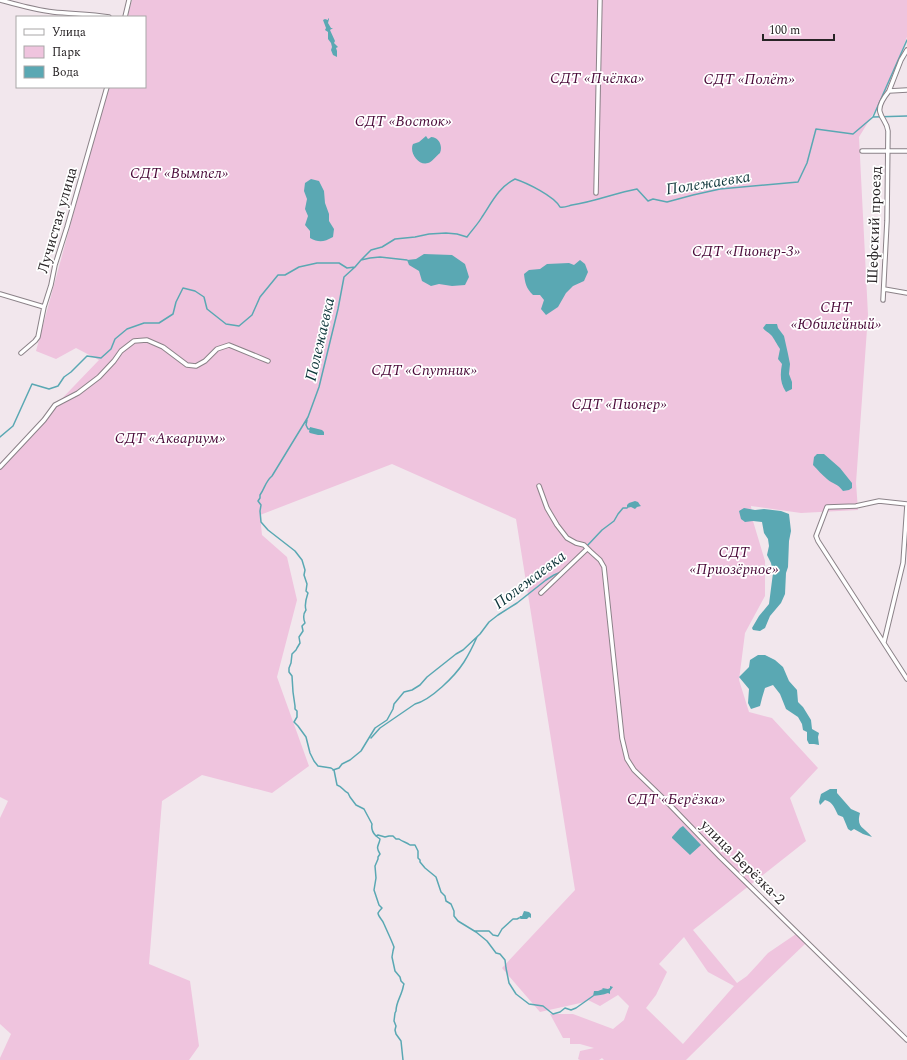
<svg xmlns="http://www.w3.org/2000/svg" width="907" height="1060" viewBox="0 0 907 1060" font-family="Spectral,serif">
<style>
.green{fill:#efc4de;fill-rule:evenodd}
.water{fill:#5aa8b3}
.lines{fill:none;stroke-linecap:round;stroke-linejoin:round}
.stream{stroke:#5aa8b3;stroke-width:1.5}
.street-casing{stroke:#8b8288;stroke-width:5.5}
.street{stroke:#fff;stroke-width:3.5}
.labels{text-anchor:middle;stroke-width:3.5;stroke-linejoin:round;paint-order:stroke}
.park-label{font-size:15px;font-style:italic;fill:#490938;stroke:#fff}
.street-label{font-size:15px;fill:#282426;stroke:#fff}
.water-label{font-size:16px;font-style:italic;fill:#0e353a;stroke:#fff}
</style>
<rect width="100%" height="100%" fill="#f2e7ed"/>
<path class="green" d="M132,0h775v37l-23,59 -25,41 9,178 -12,168 2,27 -57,3 -50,-7 2,15 12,40v35l-20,37 -6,47 10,32 23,6 46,50 -28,30 16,43 -113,89 44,53 10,-7 21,-23 28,-19 9,10 -45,43 -74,73h-82l-2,-2 -3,2h-19l-2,-1 2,-8 14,-3 -14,-4h-10v-6h-7l-13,-24h23l40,15 11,-9 5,-14 -11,-11 -18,11 -12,-6 -3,2 -45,10 -38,-44 73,-78 -59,-371 -124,-55 -132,51 2,20 25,22 10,43 -20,77 32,89 -37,27 -70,-18 -40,26 -13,163 41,17 9,65 -10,14h-189v-2l11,-24 -11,-10v-206l8,-17 -8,-4v-334l99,-103 -23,-12 -20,11 -20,-8 72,-264h37v-70h-18zM684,937l24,35 26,14 -51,58 -37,-36 10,-13 11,-23 -8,-8z"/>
<path class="water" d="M328,18l1,1 -1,4 3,5h2l-3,2 5,11 -1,2 4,4 -2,1 1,3v6l-4,-2 -2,-5 1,-3 -1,-4 -3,-4v-7l-3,-2 1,-2 -3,-8 2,-1 3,1z
M426,136l2,3 2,-1 1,-1c8,0 12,9 9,16 -4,3 -8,9 -12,10 -10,3 -19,-11 -15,-19l6,-2z
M311,179l8,2 5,10 1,12 4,11v7l5,8 -1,8c-9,5 -14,6 -23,1v-7l-5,-6 3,-9 -3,-7 2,-10 -3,-8 1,-8z
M424,254l28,1 13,9 4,13 -4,8 -13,1 -13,-2 -8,2 -9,-5 -3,-10 -10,-6 -2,-5 9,-1z
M580,260l5,4 3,8 -4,9 -11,5 -7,7 -8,14 -12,8 -5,-6 3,-9 -4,-5h-7c-7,-7 -8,-12 -9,-21l5,-4 11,-1 7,-5 22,-1 5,2z
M766,324h11l1,4 6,8 4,18 2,10 -1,10 3,8v7l-6,3c-6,-9 -6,-18 -4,-28l-4,-5 2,-10c-3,-4 -6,-11 -9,-14 -3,-3 -6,-4 -8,-7z
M310,427l12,3 2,2v3h-6l-8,-2 -1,-1z
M817,454h7l16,14 12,15v5l-3,2 -6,1c-6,-8 -9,-6 -16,-12 -5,-4 -9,-9 -14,-14l1,-8z
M635,501l3,1 2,3 1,1 -4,1 -2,2 -4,-2 -4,1v-3l2,-2z
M744,508l11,2 9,-1 17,2 8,3 2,17 -2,10 -1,26 -2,6 -1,21 -4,9 -11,13 -5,12 -5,3 -7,-1 -1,-2 7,-12 10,-12 4,-31 -2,-10 -4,-8 2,-9 -1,-7 -4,-6 -2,-11 -9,-1 -8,1 -4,-3 -2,-8z
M758,655h7l10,5 8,7 6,14 8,9 1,12 5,5 8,13 1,9 7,4 -1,4 1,8 -5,-1h-5l-2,-4v-8l-4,-2 -1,-6 -4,-7 -12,-8 -6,-15 -7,-9 -8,3 -3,10 -2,8 -9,3 -3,-6 1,-14 -10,-12 10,-10 1,-7z
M830,789h7v4l14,16 9,4c-4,15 4,14 12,24l-9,-3 -9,-5 -3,2 -3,-2 -5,-12 -5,-2c-3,-6 -5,-13 -13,-15l-5,5 -1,-3 2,-8z
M683,826l18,19 -10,9 -1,1 -18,-17v-1l8,-9z
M524,911l5,1 2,2v4l-2,-1 -2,2h-6l-2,-1 1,-2h2z
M610,986l3,1 -3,4v3l-2,-1c-5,2 -10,2 -15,3l1,-5h4l5,-2 -1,-1 6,1 2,-1z"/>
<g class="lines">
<path class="stream" d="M873,117l34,-77
M361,260l10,-10 11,-3 13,-8 20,-2 14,-3 17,-1 11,1 10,3c5,-7 11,-13 15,-20 10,-15 17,-30 33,-38 12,4 39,17 45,28 4,1 8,-1 12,-2 22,-3 43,-12 65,-16l11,12 5,-2 14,3 26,-7 27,-6 78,-7 9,-19 9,-34 37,5 20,-17 34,-1
M355,267l-11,10 -6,32 -19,78 -11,30 -36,59c-7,6 -7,12 -12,19v3l-2,3 3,4 -1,6 1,11 7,8 27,21 7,9 3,10 -1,5 3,9 -1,7 2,2c-2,6 -4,11 -2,17 -3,4 -3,8 -1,13l-3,3 1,5 -4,6 1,6 -3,5 -1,2 -4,4 -1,9 -2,5v4l3,4 1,16 2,14v3l2,2v6l-3,5 4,4 8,11 4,16 4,8 4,5 13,2 3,2 3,15c6,2 6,6 11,8l2,4 6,8 8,4 8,15c-1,5 1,9 4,12l2,-1 7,2 4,-1h4l3,3h3c4,3 7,3 11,6h5l3,6v7l2,2v2l5,6 11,9 5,15 4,4 1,5 5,3 3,7v5l4,5 18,11 11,9 9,12 4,1 5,6 1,8 3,15 7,11 13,10 14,2 10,8 7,-2 5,-4 6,2 5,-2 17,-12
M307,420l-1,5 2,4h2
M0,437l13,-11 19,-42 17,5 9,-3 6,-9 7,-5 16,-16 14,2 10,-9 4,-10 12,-10 17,-6h15l14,-9 3,-12 7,-14 12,3 9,6 3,12 19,15 13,2 13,-11 8,-18 18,-22h7l14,-8 18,-4h22l8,5 8,-1 6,-7 9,-2 10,-1 27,3
M586,547l16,-17 12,-9 4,-7 5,-6h4
M371,738l9,-10 35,-24c16,-4 40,-28 49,-42 5,-8 9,-16 13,-25
M333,770l6,-2 3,-4 8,-4 11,-9 14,-23 12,-8 6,-11 1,-5 10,-12 8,-2 8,-5 7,-8 29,-23 7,-4 17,-16 9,-12 9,-7 19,-12 29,-23 8,-5 7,-3
M376,836l4,3c-1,7 -5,7 0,15l-2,3v2l-3,7 1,12 -2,12 5,15 3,3c-1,1 -3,3 -4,5 0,4 5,7 6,11 3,7 7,15 10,23l-1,4 -1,6 3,14 5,6 1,4 3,3c-1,2 -1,5 -2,7 -2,7 -6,12 -6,20l-1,2 -1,8 2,5 -1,4 1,4 5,7 2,19
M475,931h14l4,4 5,1 4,-7 11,-10h4l2,-1"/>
<defs>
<path id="street" d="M0,0c18,5 35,10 53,12 19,2 38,2 56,5
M125,17l4,-17
M889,91l12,-31 6,-10
M862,151h45
M596,193l4,-193
M884,289l23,4
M0,294l44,13
M883,300l4,-79 1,-90c-1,-9 -6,-11 -8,-19 -2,-7 5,-16 9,-21l18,-1
M21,353l14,-12 3,-4 6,-30 7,-22 4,-20 12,-38 40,-140
M0,467l44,-47 11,-15 23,-12 21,-16 15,-16 7,-10 13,-10 13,-1 16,7 24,18 9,1 9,-5 12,-12 12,-4 39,16
M539,486l8,22 10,17 10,13 9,5 8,2 6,6 10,9 4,7 18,171 5,21 7,11 32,31 54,56 187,183
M907,504l-28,-3 -23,5 -29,1 -11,29 2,5 89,138
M541,593l46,-44
M884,642l19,-79 4,-58"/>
</defs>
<use href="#street" class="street-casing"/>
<use href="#street" class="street"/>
</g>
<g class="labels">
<g class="park-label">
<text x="597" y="83">СДТ «Пчёлка»</text>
<text x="749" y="84">СДТ «Полёт»</text>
<text x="403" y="126">СДТ «Восток»</text>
<text x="179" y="178">СДТ «Вымпел»</text>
<text x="746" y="256">СДТ «Пионер-3»</text>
<text x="836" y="312">СНТ<tspan x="836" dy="17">«Юбилейный»</tspan></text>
<text x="424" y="375">СДТ «Спутник»</text>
<text x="619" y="409">СДТ «Пионер»</text>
<text x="170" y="443">СДТ «Аквариум»</text>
<text x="734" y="557">СДТ<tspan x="734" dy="17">«Приозёрное»</tspan></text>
<text x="676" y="804">СДТ «Берёзка»</text>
</g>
<g class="street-label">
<text transform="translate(57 220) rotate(-74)" y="5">Лучистая улица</text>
<text transform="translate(874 225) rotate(-88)" y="5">Шефский проезд</text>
<text transform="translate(743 862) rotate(45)" y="5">улица Берёзка-2</text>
</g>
<g class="water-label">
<text transform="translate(708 182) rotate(-9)" y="6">Полежаевка</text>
<text transform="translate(319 339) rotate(-77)" y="6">Полежаевка</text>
<text transform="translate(529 579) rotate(-37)" y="6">Полежаевка</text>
</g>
</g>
<rect x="16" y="16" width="130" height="72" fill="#ffffff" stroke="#a9a7a8"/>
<rect x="24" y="29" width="20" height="6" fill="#ffffff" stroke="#a9a7a8"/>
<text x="52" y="36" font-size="12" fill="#282426">Улица</text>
<rect x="24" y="46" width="20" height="12" fill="#efc4de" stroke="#a9a7a8"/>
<text x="52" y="56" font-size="12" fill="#282426">Парк</text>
<rect x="24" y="66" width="20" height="12" fill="#5aa8b3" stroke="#a9a7a8"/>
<text x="52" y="76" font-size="12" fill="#282426">Вода</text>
<path d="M763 34v6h71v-6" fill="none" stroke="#282426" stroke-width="2"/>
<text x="769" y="34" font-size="12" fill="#282426" stroke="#ffffff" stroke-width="3" paint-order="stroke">100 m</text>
</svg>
